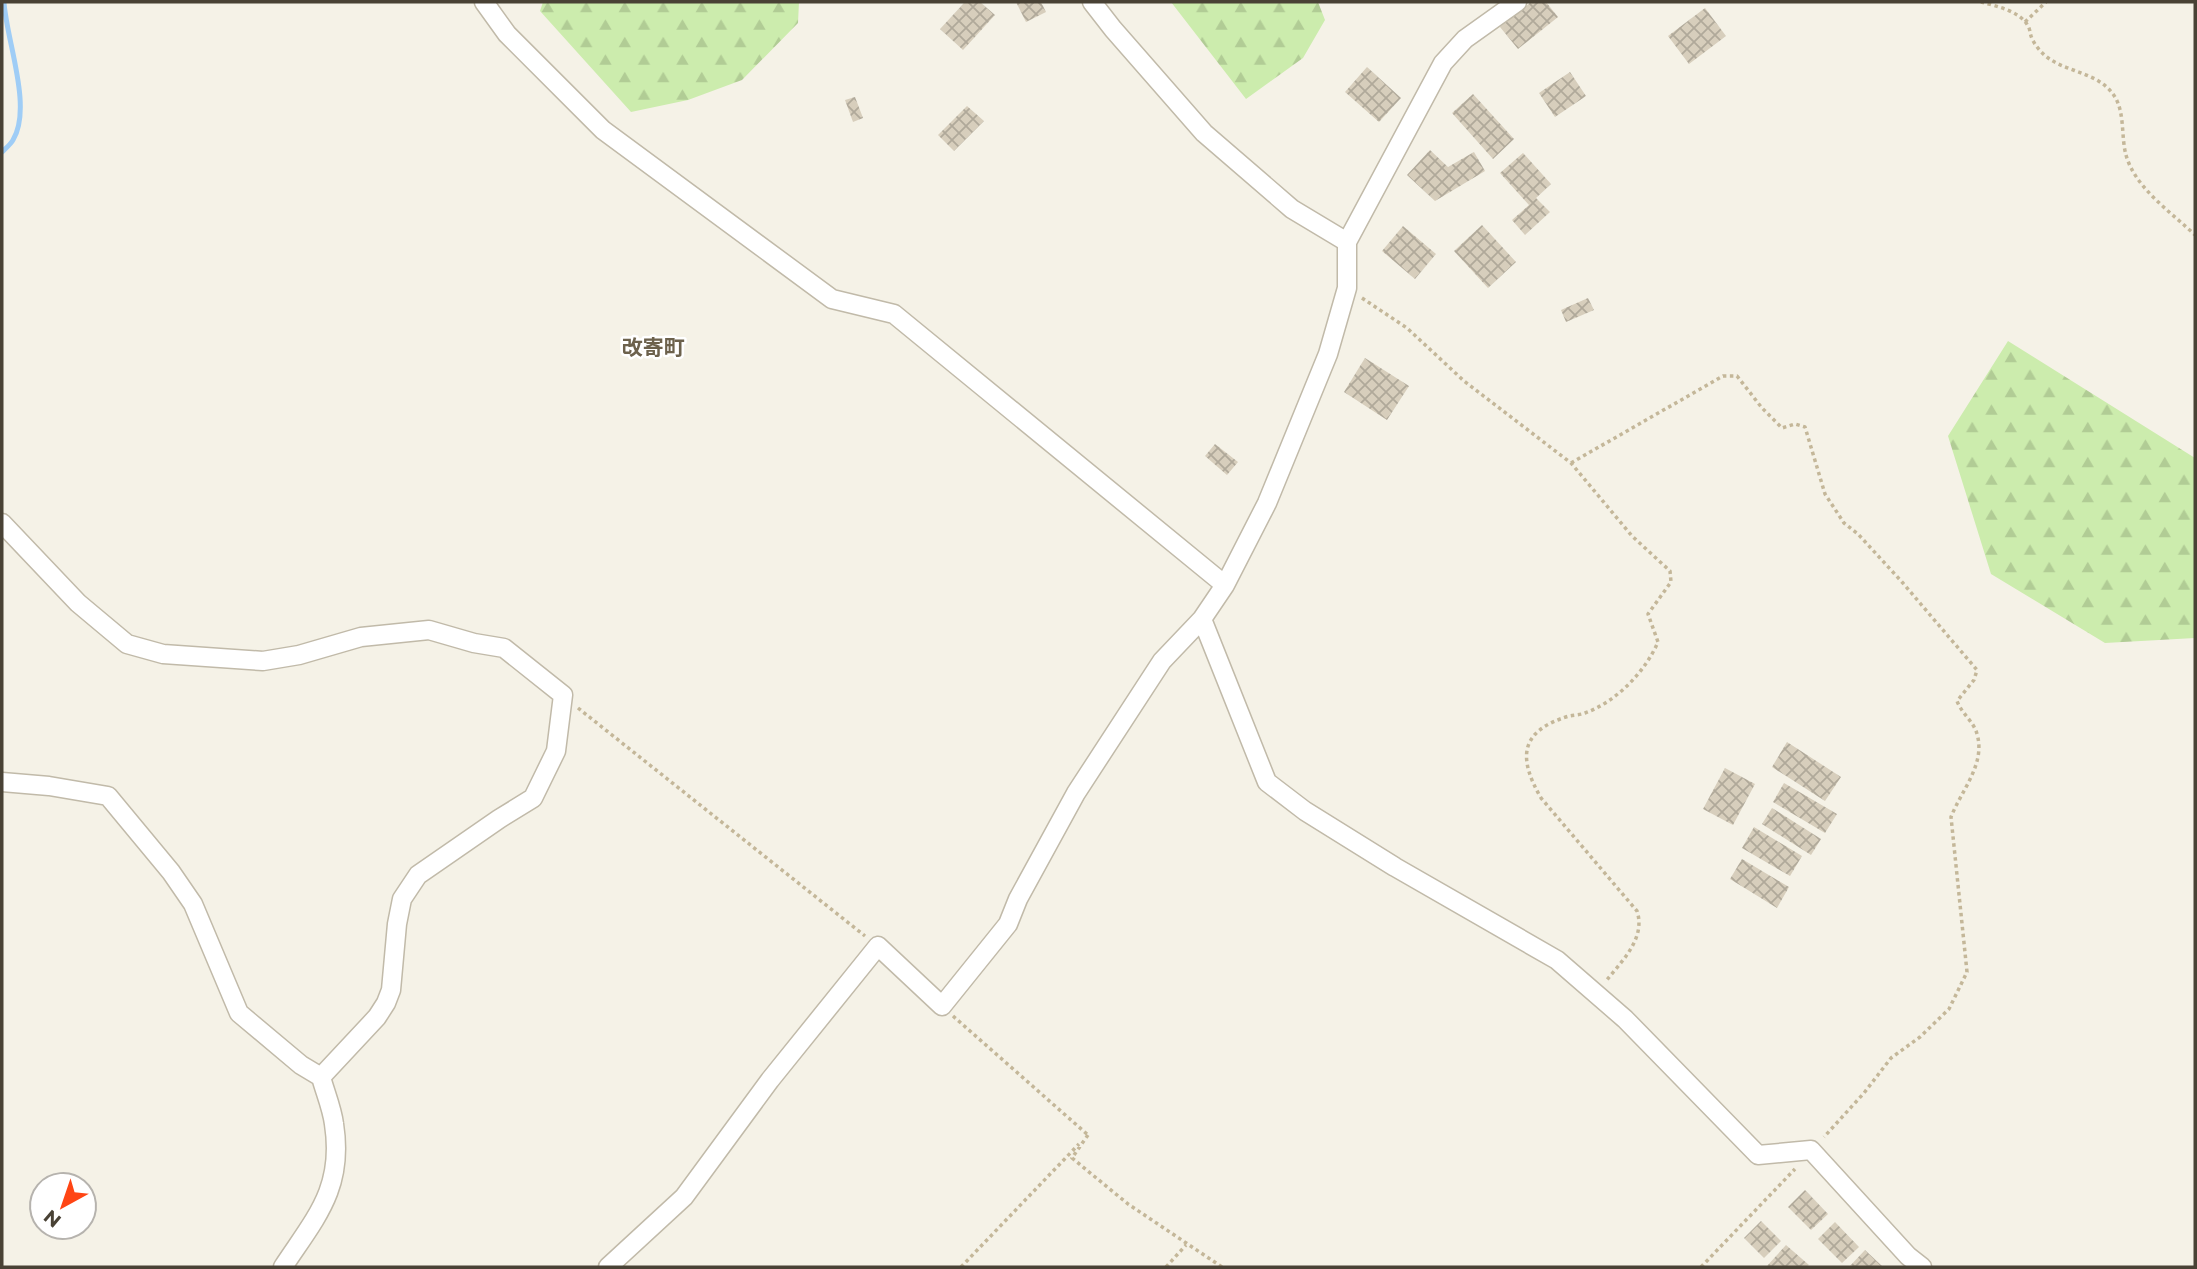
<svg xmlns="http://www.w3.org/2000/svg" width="2197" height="1269" viewBox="0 0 2197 1269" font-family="Montserrat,'Noto Sans JP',sans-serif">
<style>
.forest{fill:url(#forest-firs)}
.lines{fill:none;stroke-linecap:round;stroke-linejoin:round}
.stream{stroke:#9fcdf6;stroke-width:5}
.building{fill:url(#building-cross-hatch)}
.minor-casing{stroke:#c1baa9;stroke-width:21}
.path{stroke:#c4b799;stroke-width:3.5;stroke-dasharray:3.5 3.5;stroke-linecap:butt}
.minor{stroke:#fff;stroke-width:18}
.labels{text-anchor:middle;stroke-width:5;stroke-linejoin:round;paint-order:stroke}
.quarter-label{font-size:21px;font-weight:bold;fill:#6c614c;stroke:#fff}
</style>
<defs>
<pattern id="forest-firs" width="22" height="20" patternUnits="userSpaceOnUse" patternTransform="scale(1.75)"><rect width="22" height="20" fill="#ccecad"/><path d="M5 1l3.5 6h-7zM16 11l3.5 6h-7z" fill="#b1cc95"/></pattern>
<pattern id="building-cross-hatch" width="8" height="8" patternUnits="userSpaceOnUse" patternTransform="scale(1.75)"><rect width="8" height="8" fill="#d7cebc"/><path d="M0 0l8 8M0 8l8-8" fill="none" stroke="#b0a99a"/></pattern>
</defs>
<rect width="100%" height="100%" fill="#f5f2e7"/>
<path class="forest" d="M543,2h256l-1,21 -56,57 -54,20 -57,12 -91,-101z
M1171,2h147l7,18 -22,38 -57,41z
M2008,341l187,117v180l-90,5 -114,-69 -43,-138z"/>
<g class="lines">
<path class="stream" d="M2,152c3,-3 9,-8 11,-12 20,-33 -7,-101 -9,-138"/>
</g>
<path class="building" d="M965,2h15l15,13 -32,35 -23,-21z
M1016,2h25l5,10 -20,10z
M1531,2h15l12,15 -40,32 -18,-22z
M1705,8l21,28 -37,28 -21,-28z
M1367,67l34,31 -22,24 -34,-30z
M1570,72l16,24 -31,21 -16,-24z
M1473,94l41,45 -21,20 -41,-46z
M855,97l8,21 -10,4 -8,-22z
M967,106l17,15 -30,30 -16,-16z
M1430,150l18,17 26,-15 11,19 -50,30 -28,-26z
M1523,153l28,31 -15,14 14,14 -25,23 -13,-15 17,-15 -29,-32z
M1482,225l34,37 -28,26 -34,-37z
M1403,226l33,28 -21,25 -33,-28z
M1588,298l6,12 -28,12 -5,-12z
M1365,358l44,28 -22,34 -43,-28z
M1215,444l23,18 -11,13 -22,-19z
M1787,742l54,35 -16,24 -53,-34z
M1725,768l30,16 -22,41 -30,-16z
M1784,783l53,31 -12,19 -52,-31z
M1772,808l49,31 -10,16 -49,-31z
M1754,827l48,29 -12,20 -48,-28z
M1742,859l47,28 -12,21 -47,-29z
M1805,1190l23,24 -17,16 -23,-23z
M1761,1221l20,20 -17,17 -20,-20z
M1835,1222l24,25 -17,16 -24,-24z
M1786,1245l23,20 -3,2 -39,-1z
M1865,1250l18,17h-34z"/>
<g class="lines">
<defs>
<path id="minor" d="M484,2l23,32 96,96 229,169 62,15 331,271
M1092,2l21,27 91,104 88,76 55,33
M2,523l76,80 49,41 36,10 100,7 36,-6 62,-18 68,-7 45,13 30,5 59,47 -7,56 -23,47 -34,21 -81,56 -16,24 -5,25 -6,66 -5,13 -9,14 -56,60
M1202,619l65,163 38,29 90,56 162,93 68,59 133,136 53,-5 97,106 14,11
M2,782l47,4 59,10 63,76 22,32 46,109 62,52 20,12c4,15 11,31 13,47 10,64 -18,93 -51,143
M608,1267l76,-70 86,-117 108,-134 64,60 66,-82 10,-25 58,-106 86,-132 40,-42 23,-34 42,-82 61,-149 19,-66v-46l96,-179 22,-24 52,-37"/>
</defs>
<use href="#minor" class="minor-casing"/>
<path class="path" d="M1981,2c15,4 39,9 47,24 2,3 2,7 3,10 3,9 12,19 20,24 21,13 50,14 64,37 10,17 6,40 11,58 9,33 45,57 69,80
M2025,22l21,-20
M1362,298l45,30 57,53 107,82 61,73 38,35 1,11 -23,32 10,28c-13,30 -42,60 -73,71 -5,2 -11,2 -16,3 -50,15 -51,42 -28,82l96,113c9,27 -15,50 -31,70
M1571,463l152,-87h14l25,32 20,20 13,-4 10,3 20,67 19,29 14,11 44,48 75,88 -3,10 -17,21c5,13 17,21 20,33 9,30 -16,57 -26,83l16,155 -18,37 -29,28 -29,21 -27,35 -40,44
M578,708l287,228
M953,1016l135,119
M1088,1135l-16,23 56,46 94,63
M961,1267l118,-123
M1166,1267l20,-22
M1701,1267l94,-98"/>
<use href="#minor" class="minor"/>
</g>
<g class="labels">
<g class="quarter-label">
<text x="653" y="355">改寄町</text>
</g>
</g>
<rect width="2197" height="1269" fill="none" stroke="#494235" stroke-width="7"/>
<g transform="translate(63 1206) rotate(220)"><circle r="33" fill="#ffffff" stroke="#b6b3ae" stroke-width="2"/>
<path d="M0-5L12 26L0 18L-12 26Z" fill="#ff4514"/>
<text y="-10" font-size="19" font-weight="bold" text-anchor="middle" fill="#494235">N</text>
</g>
</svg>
